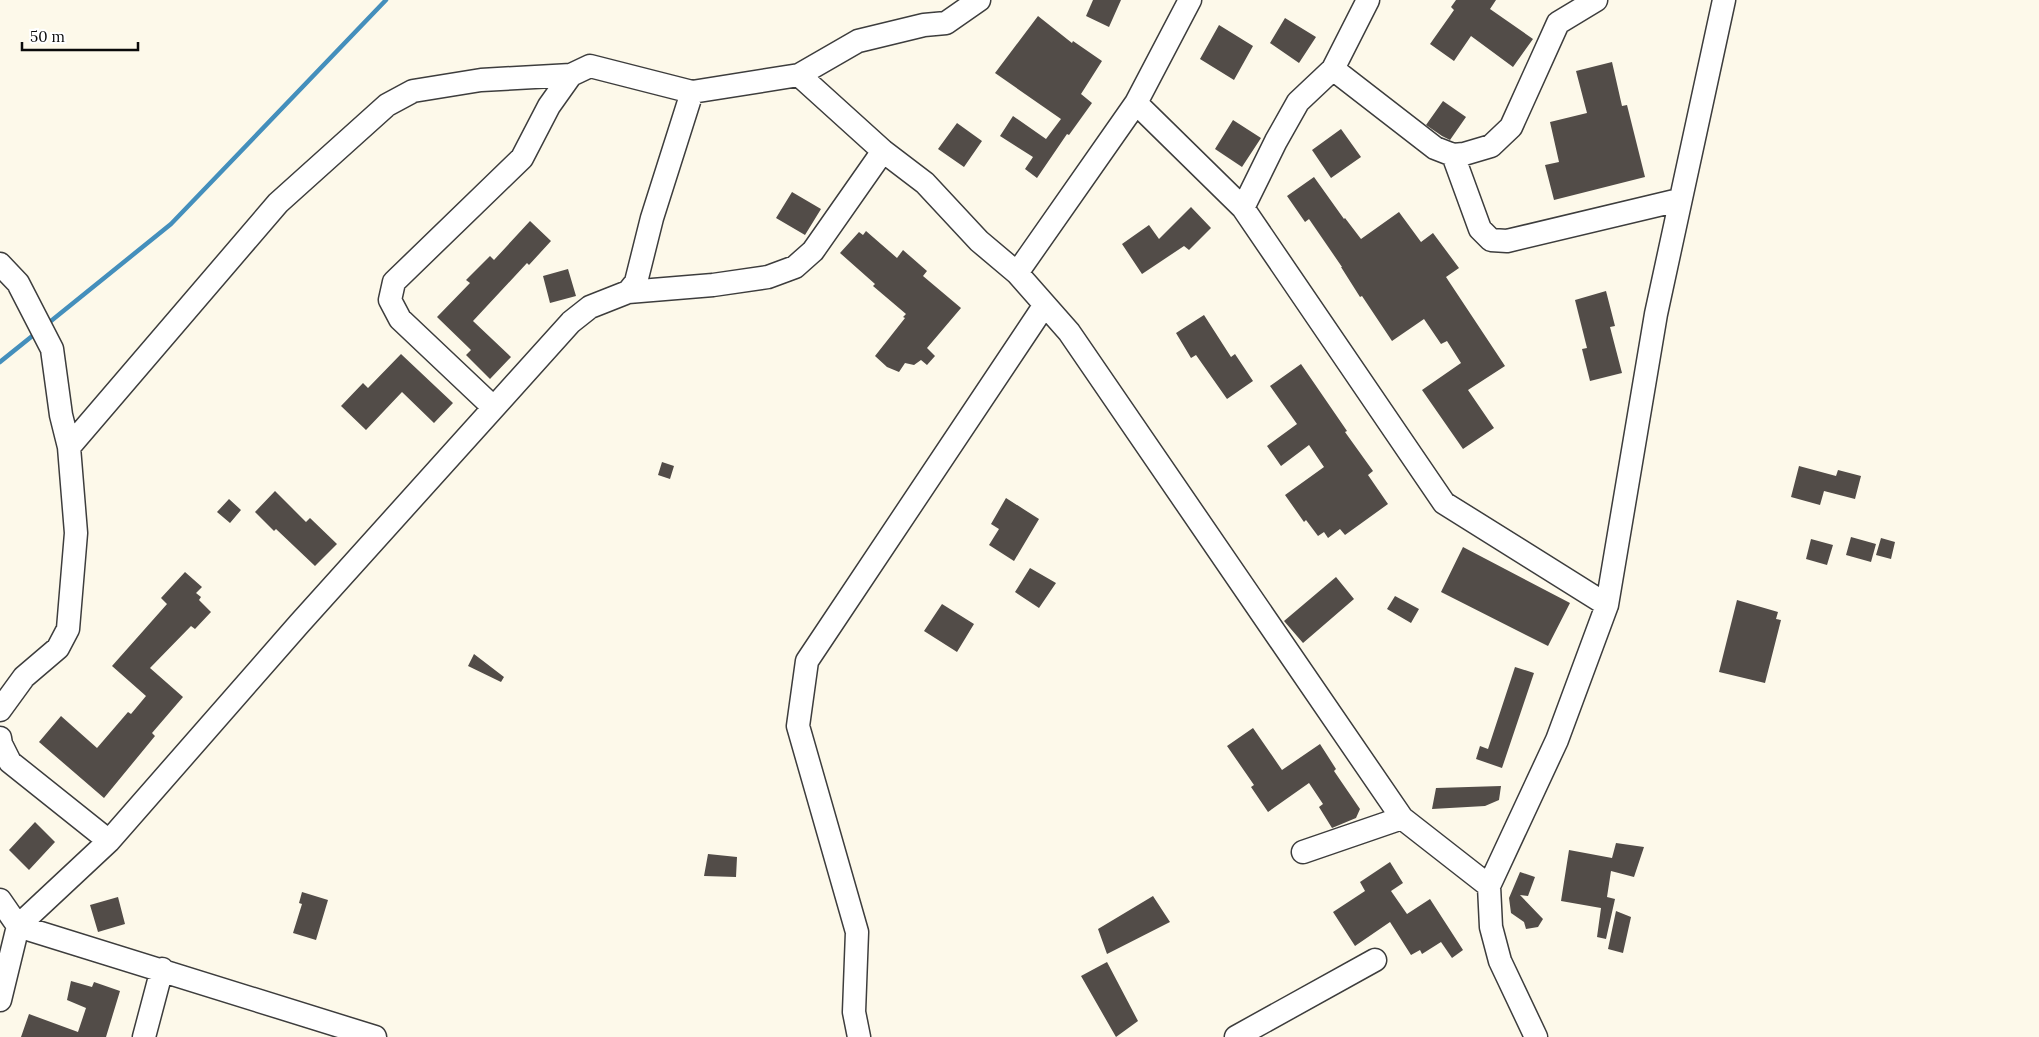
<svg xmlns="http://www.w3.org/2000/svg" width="2039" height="1037" viewBox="0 0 2039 1037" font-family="Lora,serif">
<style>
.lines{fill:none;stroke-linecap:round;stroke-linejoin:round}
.stream{stroke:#448fbc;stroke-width:4.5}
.building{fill:#524c48}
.minor-casing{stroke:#3d3d3d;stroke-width:25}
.minor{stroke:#fff;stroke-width:22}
</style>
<rect width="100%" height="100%" fill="#fdf9ea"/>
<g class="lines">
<path class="stream" d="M46,325l125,-101 215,-224
M0,362l36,-29"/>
</g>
<path class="building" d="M1093,0h28l-12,27 -23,-11z
M1456,0h40l-6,9 43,30 -20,28 -42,-31 -17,25 -24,-17 24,-34 -3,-3z
M1038,16l34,27 1,-2 29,20 -21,33 11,9 -23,32 -2,-1 -30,44 -12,-9 8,-12 -33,-21 13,-20 33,23 15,-20 -66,-46z
M1285,18l31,19 -17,26 -29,-20z
M1219,25l34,21 -19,34 -34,-21z
M1612,62l10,44 5,-1 18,72 -91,23 -9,-35 14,-3 -9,-40 37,-9 -11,-42z
M1443,101l23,16 -16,23 -8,-4 -16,-11z
M1233,120l28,18 -19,29 -27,-18z
M957,123l25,18 -18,26 -26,-18z
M1341,129l20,28 -30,21 -19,-28z
M1314,177l30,42 1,-1 16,21 38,-27 22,30 12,-9 26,35 -13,9 59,89 -37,24 26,38 -31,21 -41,-59 39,-27 -14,-22 -6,3 -17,-25 -32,22 -30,-45 -2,1 -19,-30h1l-33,-48 -4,3 -18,-26z
M792,192l29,17 -16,26 -29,-17z
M1191,207l20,21 -22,22 -5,-4 -42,28 -20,-30 27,-19 10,14z
M530,221l21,20 -22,24 -2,-2 -54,58 38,36 -21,22 -24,-24 5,-5 -34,-33 33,-34 -4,-3 24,-24 4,4z
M866,231l31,27 6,-8 24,21 -4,5 38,32 -34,40 8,8 -8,9 -6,-5 -7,5 -9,-2 -6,9 -12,-5 -12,-11 30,-38 -2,-1 3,-3 -33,-28 2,-2 -35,-31 19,-21 4,3z
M568,269l8,27 -26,7 -7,-27z
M1606,291l9,35 -5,1 12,46 -32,8 -8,-32 5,-1 -12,-48z
M1204,315l27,42 4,-3 18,27 -26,18 -31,-44 -5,3 -15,-25z
M401,354l52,49 -19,20 -32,-31 -36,38 -25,-24 22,-23 5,5z
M1301,364l46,67 -2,1 28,39 -5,4 20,29 -43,31 -5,-6 -12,9 -4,-6 -6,4 -12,-16 -2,2 -19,-27 39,-28 -15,-22 -28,21 -14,-20 30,-22 -27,-38z
M662,462l12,4 -4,13 -12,-4z
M1799,466l37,10 2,-6 23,6 -6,23 -31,-8 -4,14 -29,-8z
M275,491l31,31 4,-4 27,26 -22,22 -39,-37 -2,2 -19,-19z
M1006,498l33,21 -25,42 -25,-16 10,-16 -8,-5z
M229,499l12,11 -11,13 -13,-11z
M1851,537l25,7 -5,18 -25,-7z
M1881,538l14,4 -4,17 -15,-4z
M1811,539l22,6 -6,20 -21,-6z
M1463,547l107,56 -22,43 -107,-54z
M1030,568l26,15 -17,25 -24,-16z
M185,572l17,15 -6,6 5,4 -2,3 12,12 -16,17 -4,-3 -41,42 33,29 -31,36 3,3 -51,62 -65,-56 22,-26 36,32 31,-36 3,2 15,-18 -34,-30 55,-62 -6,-6z
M1336,577l18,22 -51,44 -19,-22z
M1395,596l24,13 -8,14 -24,-14z
M1737,600l41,12 -2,7 5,1 -16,63 -46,-11z
M942,604l32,20 -17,28 -33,-21z
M474,654l30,23 -3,5 -33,-16z
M1515,667l19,6 -32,95 -26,-9 4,-13 8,3z
M1253,728l29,42 38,-26 16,25 -2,2 26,38 -4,9 -24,10 -13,-21 4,-3 -14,-21 -41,29 -17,-25 3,-2 -27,-39z
M1501,786l-2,14 -14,6 -53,3 4,-21z
M35,822l20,20 -26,28 -20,-20z
M1616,843l28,4 -10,30 -23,-6 -4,26 8,2 -9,40 -9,-2 4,-29 -40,-7 8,-51 43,8z
M708,854l29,3 -1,20 -32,-1z
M1390,862l13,21 -12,8 16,23 23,-15 33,51 -11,8 -11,-16 -19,12 -2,-4 -9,5 -21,-33 -35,24 -22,-34 32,-21 -5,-9z
M1520,872l15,5 -7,19 -8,-1 23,24 -5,8 -12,2 -2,-7 -13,-9 -2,-15z
M302,892l26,8 -12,40 -23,-7 9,-29 -3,-1z
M1153,896l17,26 -63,32 -9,-25z
M118,897l7,27 -27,8 -8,-27z
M1616,911l15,6 -8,36 -15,-4z
M1107,962l31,59 -22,16 -35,-61z
M71,981l21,6 2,-5 26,9 -14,46h-85l8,-23 49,18 8,-24 -19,-8z"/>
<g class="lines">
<defs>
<path id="minor" d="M1333,69l35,-69
M799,75l84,76 42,32 54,58 38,32 52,59 333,486 87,68
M1136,103l107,105 201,295 163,102
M1453,155l27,74 11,11 16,1 172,-41
M1243,208l33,-67 22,-39 35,-33 102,79 18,7 11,-1 27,-8 20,-19 47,-104 38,-23
M0,264l18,19 34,66 9,66 8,32 7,86 -8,96 -10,19 -34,29 -24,33
M1017,273l119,-170 54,-103
M628,292l85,-7 55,-8 27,-10 18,-16 70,-100
M493,407l-93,-88 -10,-19 4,-18 128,-124 27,-52 22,-31 19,-9 102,26
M69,447l209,-244 109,-98 26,-14 68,-11 90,-5
M0,738l1,6 9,18 99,79
M1303,852l99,-34
M0,900l18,26 357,111
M0,1000l18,-74 91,-85 190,-217 272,-302 19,-15 38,-15 8,-10 16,-64 40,-126 107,-17 59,-34 66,-16 22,-2 33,-23
M144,1037l18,-68
M859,1037l-5,-25 3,-80 -59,-206 9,-65 237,-355
M1236,1037l139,-77
M1536,1037l-36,-76 -9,-34 -2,-41 68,-146 50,-135 49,-291 68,-314"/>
</defs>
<use href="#minor" class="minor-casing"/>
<use href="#minor" class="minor"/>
</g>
<path d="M22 42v8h116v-8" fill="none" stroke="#0a0a0a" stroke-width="2.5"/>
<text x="30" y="42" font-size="15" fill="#0a0a0a" stroke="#ffffff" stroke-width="4" paint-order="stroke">50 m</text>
</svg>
